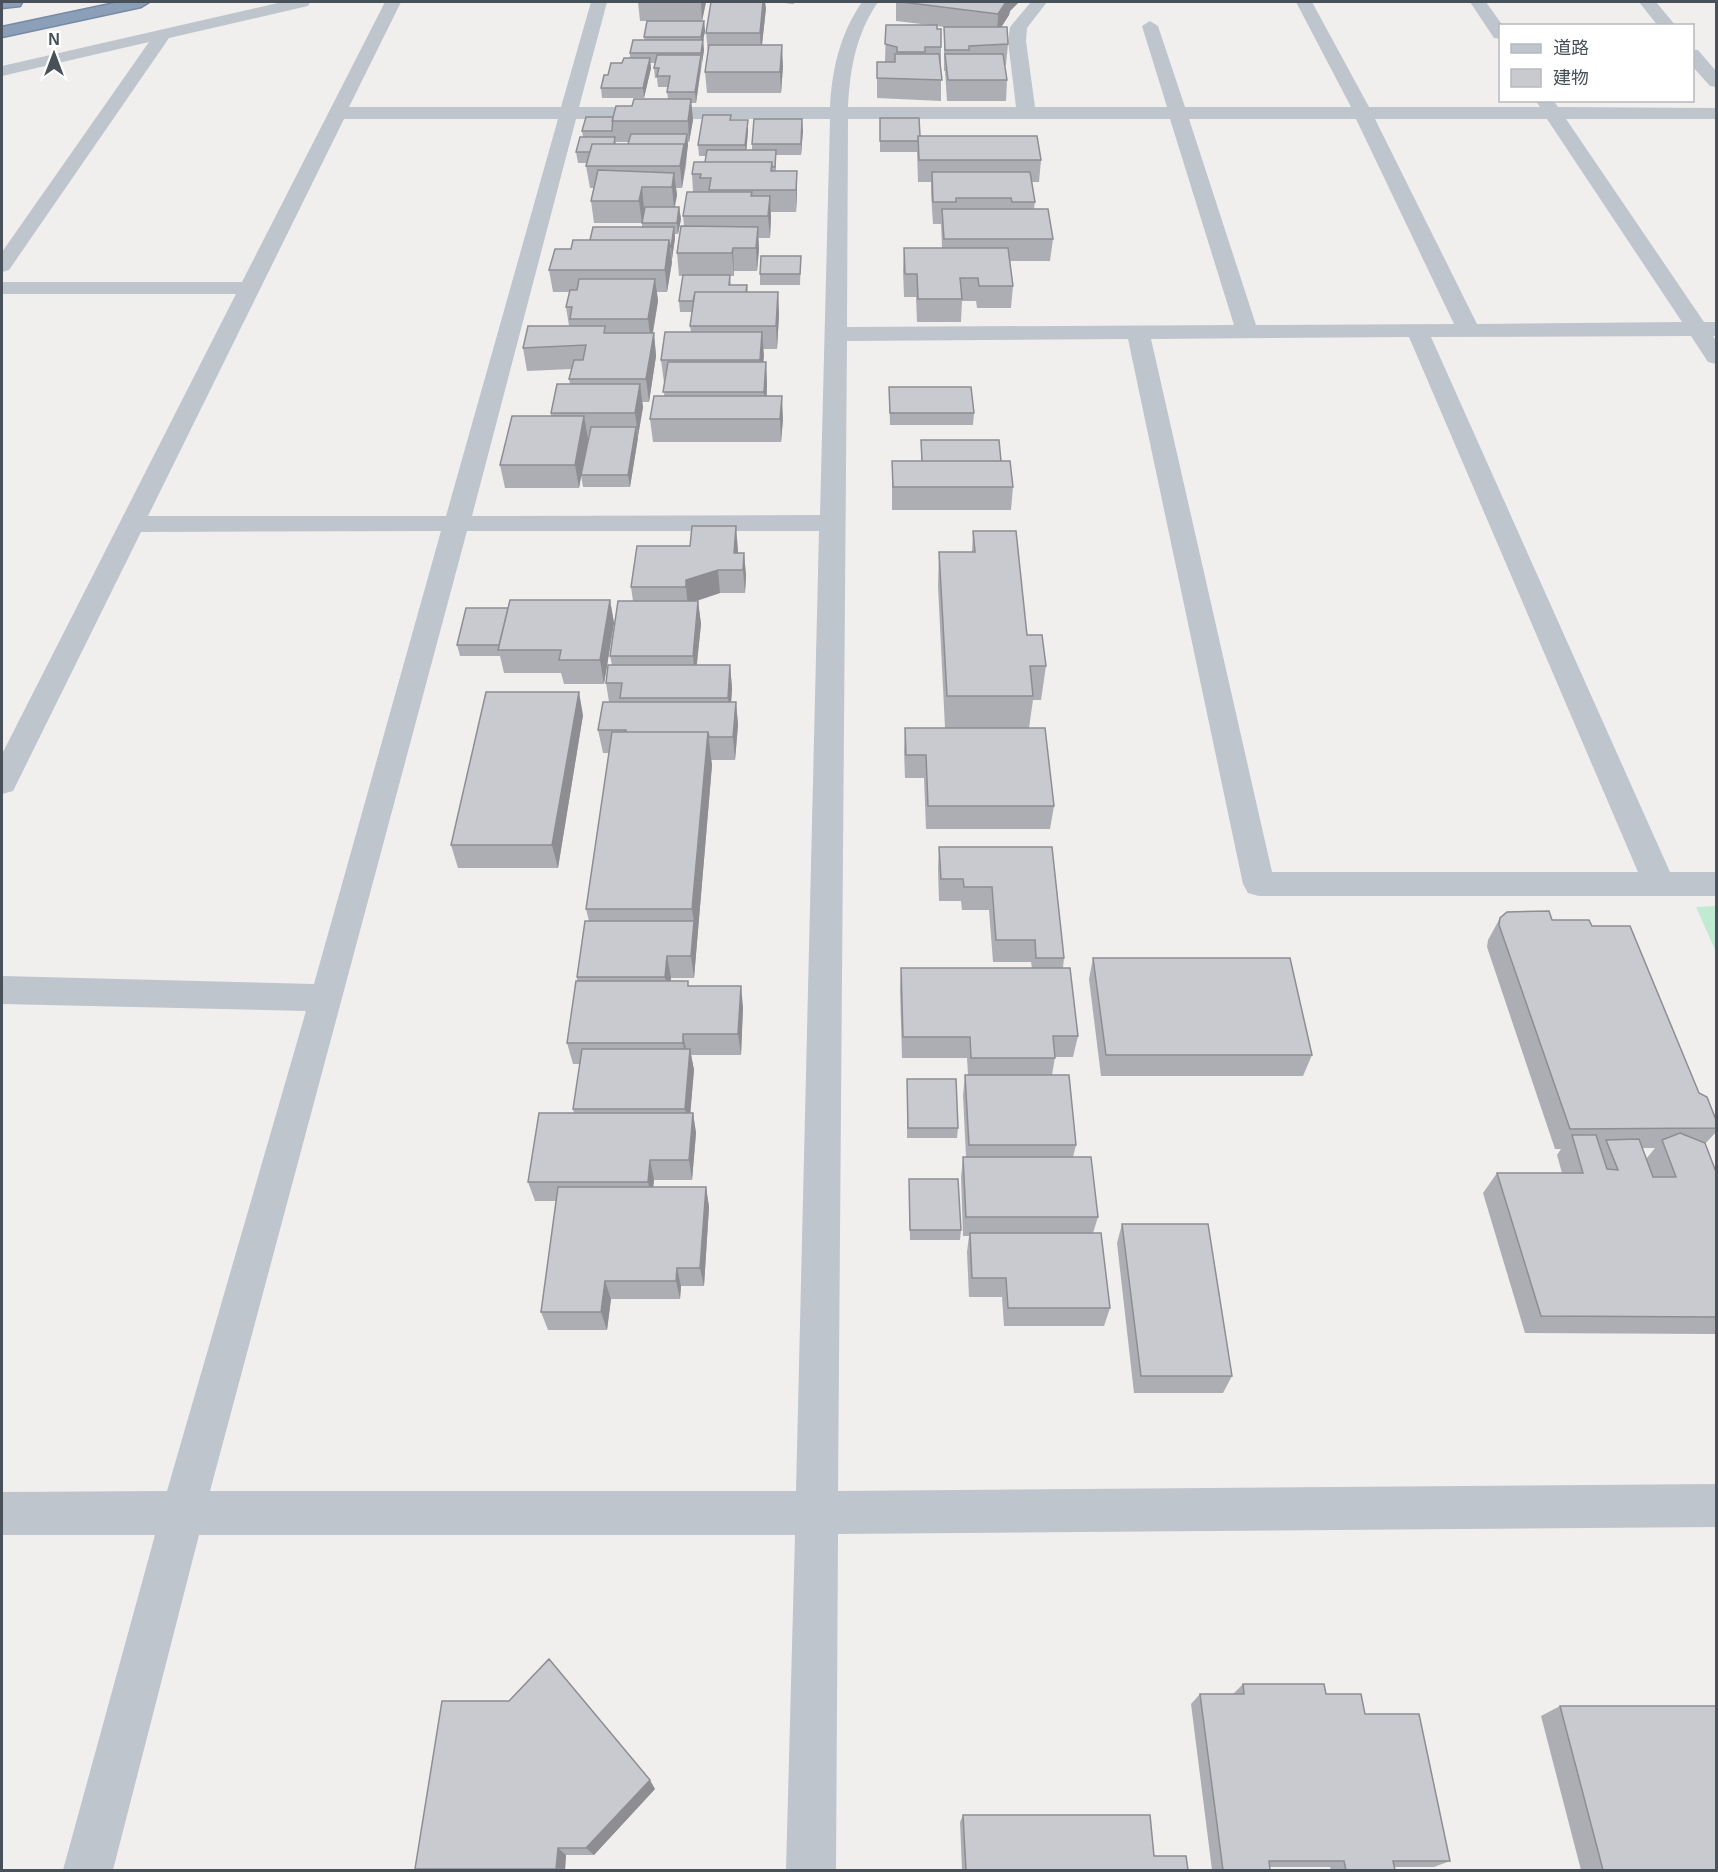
<svg xmlns="http://www.w3.org/2000/svg" width="1718" height="1872" viewBox="0 0 1718 1872" font-family="Arial,'Noto Sans JP',sans-serif">
<style>
.green{fill:#c1ead2}
.lines{fill:none;stroke-linecap:round;stroke-linejoin:round}
.highway-casing{stroke:#768ba3;stroke-width:3}
.minor{fill:#bec5cc;fill-rule:evenodd}
.highway{fill:#8ba0b8;fill-rule:evenodd}
.wall{fill:#adaeb3;fill-rule:evenodd}
.shaded-wall{fill:#8d8d92}
.building{fill:#c9cad0;stroke:#8d8d92;stroke-width:1.5}
</style>
<rect width="100%" height="100%" fill="#f1eeee"/>
<path class="green" d="M1716,906v46l-20,-45z"/>
<g class="lines">
<defs>
<path id="highway" d="M2,2h20l-2,4 -18,2z
M120,2h29l-8,5 -139,30v-10z"/>
</defs>
<use href="#highway" class="highway-casing"/>
<path class="minor" d="M282,2h28l-2,4 -139,32 -160,232 -7,2v-20l147,-210 -147,34v-10z
M385,2h16l-52,105h212l30,-105h16l-28,105h251c2,-38 10,-73 32,-105h16c-22,32 -28,67 -30,105h168l-8,-66 2,-14 21,-25h16l-20,26 -1,13 9,66h132l-25,-81 8,-5 8,5 27,81h166l-55,-105h16l57,105h171l-5,-7h18l5,7 158,1v11h-150l138,203h12v14h-3l3,5v23l-8,-2 -17,-26 -260,1 239,535h46v24h-457l-11,-3 -5,-9 -115,-545 -281,2 -9,1150 878,-7v43l-878,7 -2,336h-50l9,-335h-596l-86,335h-50l92,-335h-153v-43l165,-1 139,-480 -304,-7v-28l312,8 127,-453 -300,1 -124,251 -4,8 -11,3v-40l234,-460h-234v-12h240zM344,119h214l-112,397h-298zM576,119h254l-10,396 -348,1zM848,119h322l64,206 -387,2zM1189,119h167l98,205 -198,1zM1375,119h172l135,203 -205,2zM1409,337l229,535h-366l-121,-533zM467,531h352l-23,960h-586z
M1470,2h16l17,24h-3v13l-6,-1z
M1639,2h17l20,24h-18z
M1692,49l6,1 18,21v16l-6,-1 -18,-20z"/>
<use href="#highway" class="highway"/>
</g>
<path class="wall" d="M638,2h68l-4,19h2l1,10 -2,10 1,9 -8,53h-5l2,17 -4,22h-1l-2,24 -4,22h-6l1,7 -2,12h4l2,12 -3,15h-3v4l-3,21h-1l1,3 -5,30h-10l1,9 -5,32h1l2,23 -7,46h-7l1,5 -5,29 -8,51h-47l-2,-12 8,-39h-1v3l-9,49h-74l-5,-23 51,-49v-3l19,-29 -1,-5 3,-10 -45,2 -4,-23 46,-22 -3,-19 4,-15h-17l-4,-22 22,-21 19,-9 52,-13v-4h-48l-3,-22 3,-13h-4l-4,-22 1,-3h-9l-2,-11 7,-15 -1,-6 31,-14 19,-11 36,-7 -1,-7 1,-5h-10l-1,-9h-2l-1,-10 1,-5h-5l1,5 -7,30h-42l-1,-10 7,-13 22,-17v-5l14,-13 3,-19h-7zM616,142h13l-1,2h-12z
M776,2h20l-3,2z
M896,2h123l-9,9 -1,4 -8,12 7,17 -2,21h-1l2,15 -1,21h-59l-2,-30h-1v-44l-7,-1 4,21v54l-64,-3v-36h8l1,-37h44l-34,-4z
M766,8l-4,37 21,21 -2,27h-74l-2,-21 3,-19 -2,-20z
M880,118l40,18 121,24 -2,22h-7l3,20 -1,7 19,30 -3,22h-40l3,25 -2,22h-34l-1,-7h-14l-1,21h-44l-1,-25h-12l-1,-27 1,-22h38l-1,-24h-8l-2,-30v-12h-13l-1,-30h-37z
M731,120l17,11 -2,19h6v-6l51,-14 -2,25h-25v16h21v22l-1,19h-25l-1,26h-12l1,11 -2,22h-23v5h-4l1,9h16l1,7h30l1,23 -2,34h-14v13h3l1,23v11l16,23 -2,23h-128l-3,-23 14,-23 1,-13h-1l-3,-23 30,-28 -1,-6 2,-14h-12l-1,-11 4,-25h-4l-2,-23 7,-27 -1,-10 10,-24 -1,-18 13,-12 1,-6h-7l-1,-11z
M801,256l-1,29h-40v-11z
M889,387l85,26 -1,12h-83z
M921,440l80,21 12,26 -2,23h-119v-49h29z
M973,531l54,104 19,31 -5,34h-8l-4,28 25,78 -4,23h-124l-2,-51h-19l-1,-27 1,-23h40l-7,-142 1,-34h33z
M738,550v3h6l2,23 -1,17h-25l-23,8h1l3,23 -4,41h33l2,23 -1,14h5l2,23 -3,35h-24l1,5 -18,213h-23v3l18,5 54,21 -2,48h-50l3,15 -4,43h3l3,20 -4,47h-38l-1,7h53l3,20 -5,79h-23l-1,13h-69l-4,31h-59l-7,-18 15,-111h-21l-7,-19 46,-69 -1,-4 7,-45h-7l-6,-21 10,-62v-4l12,-56 -3,-12 23,-156h-6l-5,-23 11,-28 -3,-19 6,-18 -2,-9 23,-55 -2,-14z
M610,600l4,23 -10,61h-40l-3,-11h-57l-4,-17h-40l-3,-11 51,-37z
M583,715l-25,153h-100l-7,-23z
M939,847h113l12,111 -1,10 15,68 -5,21h-18l-3,18 24,70 -3,12 25,60 -5,16 17,75 -6,18h-100l-2,-29h-33l-2,-45 2,-16h-6l-2,-59 2,-20h3l-3,-62 2,-20h3l-1,-17h-65l-2,-68 1,-22h131l-1,-6h-38l-4,-52h-27l-1,-9h-22l-1,-32z
M1500,918l52,2 40,6 124,194v12l-11,12 11,28v162l-191,-1 -42,-140 14,-20h65l-5,-18 4,-6h-6l-68,-202 1,-7zM1642,1148h13l-9,11z
M1093,958l219,97 -9,21h-202l-12,-97z
M907,1079l51,49 -1,10h-50z
M909,1179l52,51 -1,10h-50z
M1122,1224l110,152 -9,17h-89l-17,-150z
M1243,1684l83,10 39,20 85,147 -16,6h-40l1,3h-64l-1,-3h-60v3h-58l-21,-166 9,-10h33z
M1560,1706l156,164h-135l-40,-154z
M655,1789l-61,66h-28l-1,15h-146l-4,-1z
M963,1815l191,41 34,14h-226l-2,-48z"/>
<path class="shaded-wall" d="M701,2h5l-4,19z
M763,2h2l1,6 -5,45 -1,-20z
M1006,2h13l-9,9 -1,4 -12,19 1,-20z
M704,21l1,10 -2,10 1,9 -2,13 -1,-26z
M782,45l1,21 -2,27 -1,-21z
M701,55v11l-5,37 -1,-11z
M650,58l1,10 -7,30 -1,-10z
M691,99l2,21 -4,22 -1,-21z
M802,119l1,11 -2,25v-11z
M748,120v11l-2,25 -1,-11z
M687,134l1,11 -6,43 -2,-22 4,-22z
M797,171v22l-1,19v-22z
M674,173l3,22 -3,14 -2,-22z
M642,187l2,22 -2,14 -3,-22z
M770,196l1,22 -1,20 -2,-22z
M679,207l2,12 -3,15 -1,-11z
M674,227l1,11 -3,21 -1,-12z
M758,227l1,22 -2,22 -1,-23z
M669,240l3,22 -5,30 -2,-22z
M733,248l1,23v5l-2,-23z
M655,279l3,22 -7,41 -3,-23z
M778,292l1,23 -2,34 -1,-23z
M762,332l2,23 -2,28 -2,-23z
M654,333l2,23 -7,46 -3,-23z
M766,362l1,23 -2,30 -1,-23z
M640,384l3,23 -5,29 -3,-23z
M782,396l1,23 -2,23 -1,-23z
M584,416l4,23 -9,49 -4,-23z
M636,427l2,11 -8,49 -2,-12z
M736,526l2,24 -2,20 -2,-17z
M744,553l2,23 -1,17 -2,-23z
M718,570l2,23 -31,10 -1,7 -2,-23v-7z
M610,600l4,23 -10,61 -4,-24z
M698,601l3,23 -6,55 -2,-23z
M730,665l2,23 -2,34 -2,-24z
M579,692l4,23 -25,153 -6,-23z
M736,702l2,23 -3,35 -2,-23z
M708,732l4,33 -18,213 -3,-22 3,-34 -2,-13z
M667,956l4,22 -2,21 -4,-22z
M741,986l2,21 -2,48 -3,-21z
M683,1034l4,21 -1,9 -3,-21z
M690,1049l4,21 -5,59 -4,-20z
M693,1113l3,20 -4,47 -3,-20z
M650,1160l4,20 -2,21 -4,-19z
M706,1187l3,20 -5,79 -4,-18z
M677,1268l4,18 -1,13 -4,-18z
M605,1281l6,18 -4,31 -6,-18z
M650,1780l5,9 -61,66 -8,-7z
M558,1848l8,7 -1,15h-7l-2,-1z"/>
<path class="building" d="M711,2h52l-3,31h-54z
M902,2h104l-8,12z
M647,21h57l-3,16h-57z
M886,25h51v4h4v18h-16v5h-28v-5l-12,-3z
M944,27h63l1,17 -39,2v4h-24z
M633,40h70l-2,13h-71z
M709,45h73l-2,27h-75z
M895,54h44l3,26 -65,-2v-16h18z
M945,54h58l4,26h-59z
M657,55h44l-6,37h-28l3,-16h-13l2,-8h-5z
M624,58h26l-7,30h-42l3,-13h4l3,-12h11z
M634,99h57l-3,22h-76l4,-15h16z
M703,115h28l-1,5h18l-3,25h-47z
M586,117h27l-1,14h-30z
M880,118h39l1,18h-2v5h-38z
M754,119h48l-1,25h-49z
M631,134h56l-3,17v-7h-56z
M918,136h119l4,24h-122z
M580,137h35l-1,7h-22l-2,8h-14z
M592,144h92l-4,22h-94z
M707,150h69l-1,17h-3v-5h-67z
M694,162h78l-1,9h26l-1,19h-87l2,-12h-11l1,-4h-9z
M598,170l76,3 -2,14h-30l-3,14h-48z
M932,172h98l5,30h-23l-1,-4h-55v4h-23z
M687,192h65l-1,4h19l-2,20h-85z
M645,207h34l-2,16h-35z
M942,209h106l5,30h-109z
M681,226l77,1 -2,21h-23l-1,5h-55z
M593,227h81l-3,20h-1l-1,-7h-79z
M573,240h96l-4,30h-116l6,-21h16z
M904,248h104l5,38h-34l-1,-8h-18l2,21h-44l-1,-25h-12z
M761,256h40l-1,18h-40z
M683,275h47l-1,10h18l-1,7h-51l-2,9h-14z
M579,279h76l-7,40h-78l2,-12h-6l4,-17h7z
M695,292h83l-2,34h-86z
M528,326h77l-1,7h50l-8,46h-77l5,-19h9l3,-15 -63,3z
M665,332h97l-2,28h-99z
M668,362h98l-2,30h-101z
M557,384h83l-5,29h-84z
M889,387h82l3,26h-84z
M654,396h128l-2,23h-130z
M512,416h72l-9,49h-75z
M591,427h45l-8,48h-47z
M921,440h78l2,21h-79z
M892,461h118l3,26h-120z
M692,526h44l-2,27h10l-1,17h-25l-32,10v7h-55l6,-41h53z
M973,531h43l11,104h15l4,31h-16l3,30h-86l-8,-144h36z
M510,600h100l-10,60h-41l2,-10h-63z
M618,601h80l-5,55h-83z
M466,608h42l-9,37h-42z
M608,665h122l-2,33h-108l2,-15h-16z
M486,692h93l-27,153h-101z
M603,702h133l-3,35h-24l-1,-5h-82v-2h-28z
M905,728h140l9,78h-126l-2,-51h-20z
M612,732h96l-16,177h-106z
M939,847h113l12,111h-28l-1,-18h-39l-4,-53h-28l-1,-8h-22z
M1549,911l3,9h37l3,6h38l69,167 8,4 9,23v8l-146,1 -71,-204 1,-7 7,-6z
M585,921h109l-3,35h-24l-2,21h-88z
M1093,958h197l22,97h-206z
M901,968h169l8,68h-25l2,22h-84l-1,-21h-67z
M576,981h112v5h53l-3,48h-55v9h-116z
M582,1049h108l-5,60h-112z
M965,1075h104l7,70h-107z
M907,1079h49l2,49h-50z
M539,1113h154l-4,47h-39l-2,22h-120z
M1680,1133l25,10 11,29v145l-175,-1 -44,-143h86l-11,-38h24l11,34 11,1 -12,-30 33,-1 14,38h23l-14,-37z
M963,1157h128l7,60h-132z
M909,1179h49l3,51h-51z
M558,1187h148l-6,81h-23l-1,13h-71l-4,31h-60z
M1122,1224h86l24,152h-91z
M970,1233h131l9,75h-102l-2,-30h-34z
M549,1659l101,121 -64,68h-28l-2,21h-141l27,-168h67z
M1243,1684h81l2,10h35l4,20h54l31,147h-57l2,9h-49l-2,-9h-75l1,9h-47l-23,-176h44z
M1560,1706h156v164h-113z
M963,1815h187l4,41h32l2,14h-222z"/>
<rect width="1718" height="1872" fill="none" stroke="#485159" stroke-width="6"/>
<rect x="1499" y="24" width="195" height="78" fill="#ffffff" stroke="#b6b9bd" stroke-width="1.5"/>
<rect x="1511" y="44" width="30" height="9" fill="#bec5cc" stroke="#b6b9bd" stroke-width="1.5"/>
<text x="1553" y="54" font-size="18" fill="#485159">道路</text>
<rect x="1511" y="69" width="30" height="18" fill="#c9cad0" stroke="#b6b9bd" stroke-width="1.5"/>
<text x="1553" y="84" font-size="18" fill="#485159">建物</text>
<g transform="translate(54 54)" stroke="#ffffff" stroke-width="4.5" paint-order="stroke">
<path d="M0-4.5L10 22L0 15L-10 22Z" fill="#485159"/>
<text y="-9" font-size="16" font-weight="bold" text-anchor="middle" fill="#485159">N</text>
</g>
</svg>
